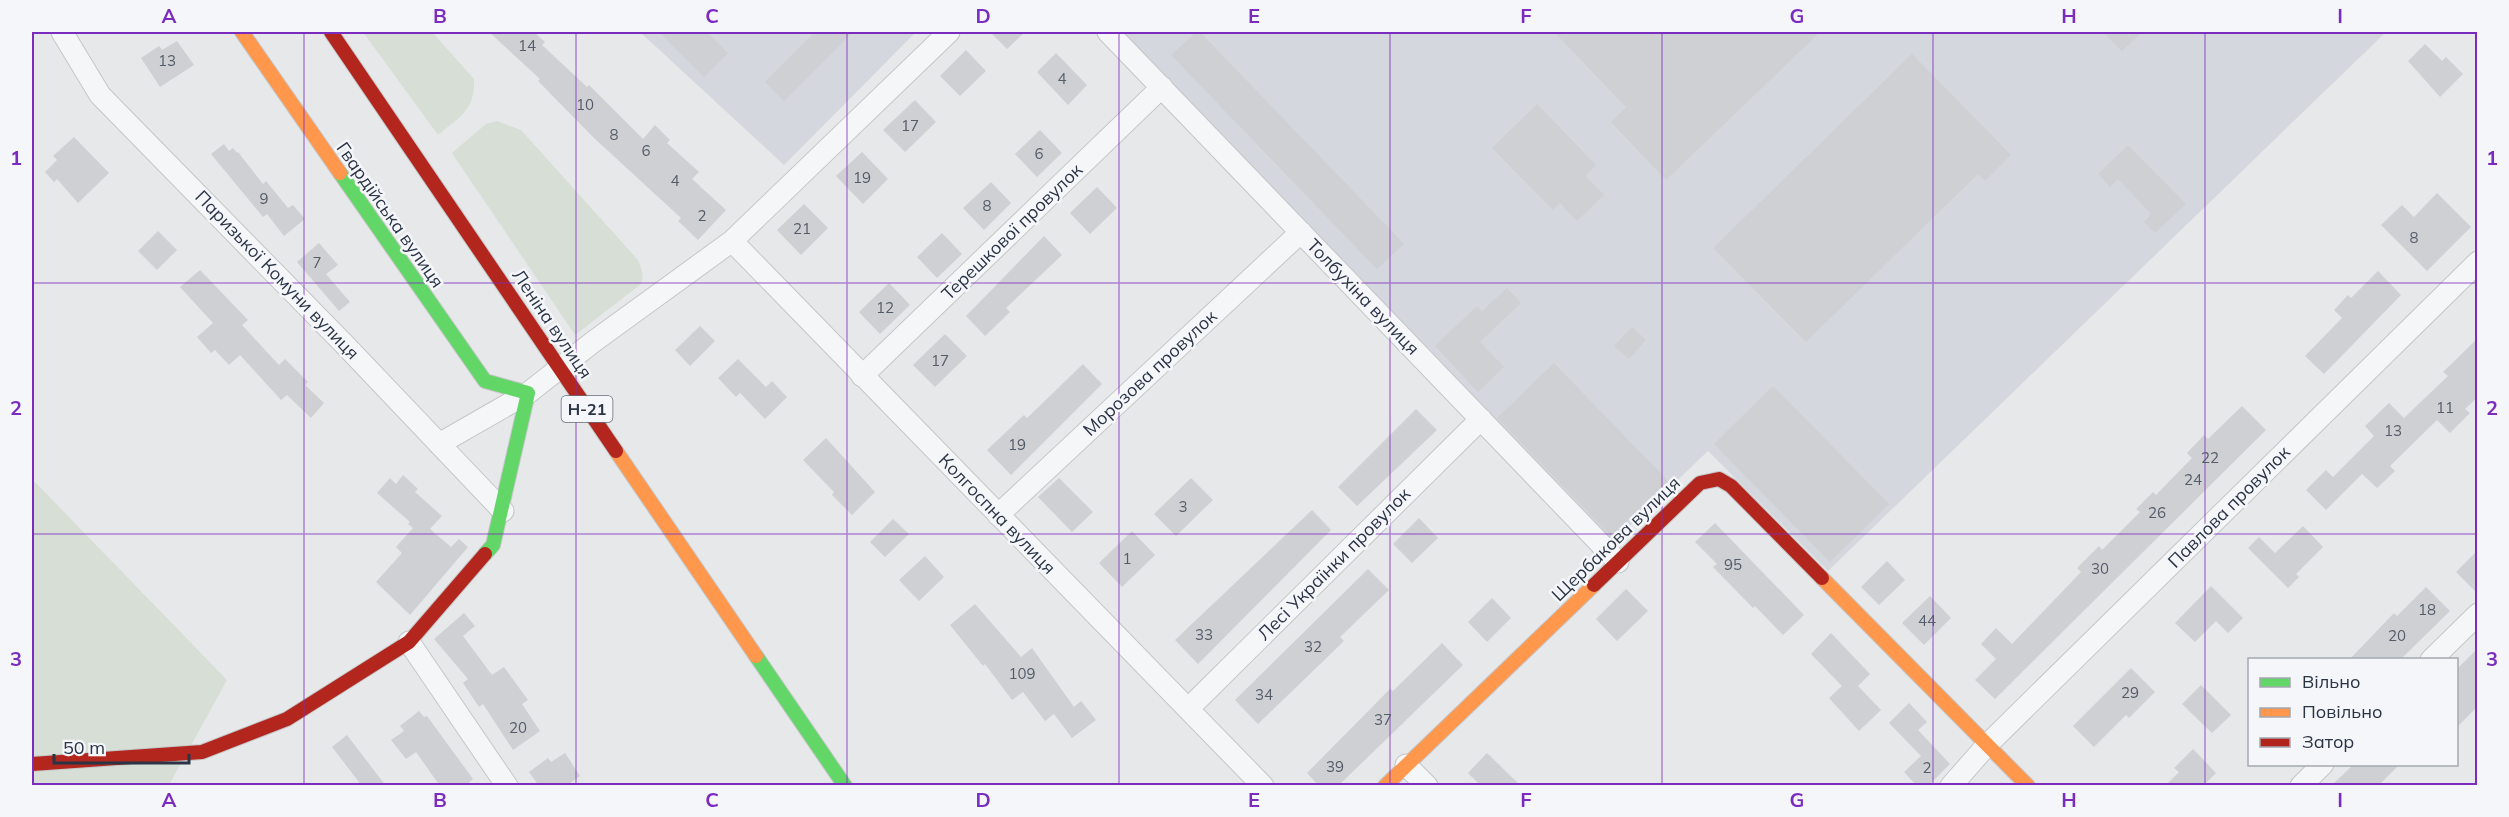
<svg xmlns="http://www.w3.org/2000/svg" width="2509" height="817" viewBox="0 0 2509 817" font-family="Mulish,sans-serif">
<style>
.built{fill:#d4d7dd}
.green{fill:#d6ded6}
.building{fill:#ced0d3}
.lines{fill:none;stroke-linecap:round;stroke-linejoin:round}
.street-casing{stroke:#c4c6c8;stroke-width:23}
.fast-casing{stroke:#c4c6c8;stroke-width:16}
.slow-casing{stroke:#c4c6c8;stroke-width:16}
.jam-casing{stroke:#c4c6c8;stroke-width:16}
.street{stroke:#f5f6f7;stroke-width:21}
.fast{stroke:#63d668;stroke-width:14}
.slow{stroke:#ff974d;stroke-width:14}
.jam{stroke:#b3261e;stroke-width:14}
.grid{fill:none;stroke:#7b2cbf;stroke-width:1.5;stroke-opacity:0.55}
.labels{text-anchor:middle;stroke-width:5;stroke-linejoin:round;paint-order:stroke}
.number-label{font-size:15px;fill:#545c69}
.shield{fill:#f4f6f9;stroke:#676e7b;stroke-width:1.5}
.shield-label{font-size:16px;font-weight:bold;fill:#2b3445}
.street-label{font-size:18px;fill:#2b3445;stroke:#f4f6f9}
.neatline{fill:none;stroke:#7b2cbf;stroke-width:2}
.grid-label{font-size:20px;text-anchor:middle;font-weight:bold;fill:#7b2cbf}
</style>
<rect width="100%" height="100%" fill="#e6e8ea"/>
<path class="built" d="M640,32h276l-132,133z
M1118,32h1268l-558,539 -120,-120 -98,94z"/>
<path class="green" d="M363,32h69l42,47c1,32 -14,37 -36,56z
M497,121l24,9 117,130c4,9 6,15 3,24l-66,51 -123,-182 34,-29z
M32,479l195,201 -58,105h-137z"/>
<path class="building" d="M489,32h45l11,10 -3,3 45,42 2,-2 54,54 12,-14 15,15 -3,3 32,29 -7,7 34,31 -28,30 -20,-19 3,-3 -87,-80 -56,-57 2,-2z
M659,32h48l21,21 -24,24z
M815,32h38l-69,69 -19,-19z
M990,32h35l-18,17z
M1196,32h4l204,212 -27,25 -206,-214z
M1554,32h266l-154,148 -55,-58 15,-15z
M2103,32h40l-21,19z
M177,41l17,24 -34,22 -19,-29 18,-12 3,4z
M2425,44l17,17 4,-4 17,17 -23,23 -32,-36z
M966,50l20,21 -26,25 -20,-20z
M1056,53l31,32 -19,20 -31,-33z
M1912,54l99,101 -26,26 -7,-7 -172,168 -93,-94z
M915,100l21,22 -31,30 -22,-22z
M1537,104l59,61 -11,11 19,19 -27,26 -17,-18 -7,7 -61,-62z
M1040,130l22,23 -25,24 -22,-23z
M74,137l35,36 -31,30 -21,-24 -3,3 -9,-10 12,-12 -4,-4z
M224,144l5,7 4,-3 4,5 1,-1 25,32 3,-3 22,27 5,-3 12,14 -21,17 -17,-22 -4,3 -52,-63z
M2128,145l58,59 -31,29 -11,-11 7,-8 -33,-35 -8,8 -12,-13z
M862,152l26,27 -25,25 -27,-28z
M991,182l20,21 -27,27 -21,-22z
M1097,187l20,21 -27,26 -20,-21z
M2437,193l34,34 -44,44 -46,-46 21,-20 12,12z
M804,204l24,24 -27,27 -24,-25z
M158,231l19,19 -20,20 -19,-19z
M942,233l20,21 -25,24 -20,-21z
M1044,236l18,19 -56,53 4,4 -25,24 -19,-20z
M319,243l19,22 -12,9 24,28 -11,9 -42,-49z
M200,270l48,50 -6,5 37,40 6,-6 23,23 -3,3 19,18 -13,15 -24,-23 -6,5 -41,-45 -11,10 -14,-15 -4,3 -14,-16 16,-14 -33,-36z
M2378,271l23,24 -77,79 -19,-18 37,-38 -8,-8 14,-15 3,3z
M889,283l21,22 -30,29 -21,-22z
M1507,288l14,15 -41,39 24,25 -26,25 -43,-46 42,-40 5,5z
M700,326l15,15 -25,25 -15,-16z
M1632,327l14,13 -17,19 -15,-13z
M945,334l22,22 -32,31 -22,-22z
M2478,338v59l-13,12 5,4 -20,20 -13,-13 -47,46 5,5 -18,17 -15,-14 -36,36 -20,-20 20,-20 7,7 41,-41 -9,-10 24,-23 15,15 44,-42 -5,-4z
M738,359l28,28 6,-6 15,16 -22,22 -25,-26 -4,4 -18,-19z
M1554,363l114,118 -57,55 -114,-118z
M1083,364l19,20 -91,91 -24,-25 37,-35 3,3z
M1773,386l116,118 -59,58 -116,-118z
M2242,406l24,24 -271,269 -20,-19 21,-21 -15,-15 15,-16 16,16 69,-72 -4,-4 22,-22 3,4 38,-38 -4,-3 17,-17 3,3 36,-37 -5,-5 17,-18 4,4z
M1416,409l21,21 -80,76 -19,-19z
M826,438l49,54 -23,23 -20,-20 2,-3 -31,-32z
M403,475l15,14 -3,3 27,24 -12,13 21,18 8,-8 9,8 -58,68 -34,-33 26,-29 -6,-6 17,-19 -5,-4 2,-2 -33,-29 13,-15 6,6z
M1059,478l34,34 -21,20 -34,-35z
M1191,478l22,22 -37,36 -22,-22z
M1312,510l19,20 -133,134 -23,-24z
M1419,518l19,20 -26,25 -19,-19z
M893,519l16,15 -24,23 -15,-15z
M1715,523l89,92 -21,20 -28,-29 -2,2 -40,-41 4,-3 -22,-22z
M2303,526l20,21 -27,27 3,3 -11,11 -40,-40 11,-11 16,16z
M1132,531l23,24 -33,32 -23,-24z
M2478,550v44l-22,-22z
M925,556l19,21 -25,24 -20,-21z
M1887,561l18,19 -26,25 -18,-18z
M1368,569l21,21 -49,47 4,4 -86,83 -23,-24z
M2211,586l32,32 -15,15 -12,-12 -21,21 -20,-19z
M2426,587l24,24 -50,49h-51l45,-47 3,3z
M1626,589l22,22 -31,30 -21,-22z
M1930,596l21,22 -27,27 -22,-22z
M1492,598l19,20 -24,24 -19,-20z
M975,604l46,53 11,-9 42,59 7,-6 15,19 -24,18 -18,-24 -9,7 -22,-29 -11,8 -27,-36 -2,2 -33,-41z
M464,613l11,13 -12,10 29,39 12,-8 24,33 -6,4 18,27 -27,19 -30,-46 -4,3 -16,-24 5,-4 -34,-40z
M1831,633l39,41 -12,12 23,24 -22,21 -30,-33 13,-12 -31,-32z
M1442,643l21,22 -125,121h-19l-12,-13 83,-84 3,2z
M2478,648v58l-21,21v-58z
M2131,668l24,24 -26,26 -3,-3 -32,32 -21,-21z
M2201,685l30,30 -19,18 -30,-29z
M1909,703l18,19 -9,8 32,34 -22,22h-11l-13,-14 17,-16 -32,-33z
M419,711l5,6 3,-1 46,63 -8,7h-25l-24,-34 -10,7 -15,-19 13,-9 -4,-5z
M347,735l39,51h-24l-30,-39z
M2193,749l23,24 -13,13h-38l14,-14 -5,-4z
M565,753l15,23 -14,10h-27l-10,-14 19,-14 3,4z
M1487,753l34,33h-40l-13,-13z
M2353,765h46l-21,21h-47z"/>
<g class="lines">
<defs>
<path id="street" d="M62,32l38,63 246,251 157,165
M1108,32l510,530
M732,241l531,545
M862,376l300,-289
M439,444l89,-51 65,-51 139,-101 217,-209
M998,515l303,-283
M409,642l98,144
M2431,660l47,-46
M1188,709l293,-290
M1406,765l21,21
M1951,786l36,-41 491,-483
M2301,786l22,-22"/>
<path id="fast" d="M340,173l145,208 43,12 -35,152 -8,9
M756,656l89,130"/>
<path id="slow" d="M242,32l98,141
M616,451l140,205
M1822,578l206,208
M1385,786l209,-201"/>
<path id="jam" d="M331,32l285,419
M1594,585l106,-102 19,-4 12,7 91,92
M32,764l170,-12 85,-33 122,-77 76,-88"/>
</defs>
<use href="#street" class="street-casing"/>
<use href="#fast" class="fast-casing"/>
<use href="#slow" class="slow-casing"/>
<use href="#jam" class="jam-casing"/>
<use href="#street" class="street"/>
<use href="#fast" class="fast"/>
<use href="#slow" class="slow"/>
<use href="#jam" class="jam"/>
</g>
<path class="grid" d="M304,32v754M576,32v754M847,32v754M1119,32v754M1390,32v754M1662,32v754M1933,32v754M2205,32v754M32,283h2446M32,534h2446"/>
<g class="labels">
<g class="number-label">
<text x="527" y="51">14</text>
<text x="167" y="66">13</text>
<text x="1062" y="84">4</text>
<text x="585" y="110">10</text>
<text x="910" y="131">17</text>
<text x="614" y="140">8</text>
<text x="646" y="156">6</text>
<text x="1039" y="159">6</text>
<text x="862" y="183">19</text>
<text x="675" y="186">4</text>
<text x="264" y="204">9</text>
<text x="987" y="211">8</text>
<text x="702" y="221">2</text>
<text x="802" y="234">21</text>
<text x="2414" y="243">8</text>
<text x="317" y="268">7</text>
<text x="885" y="313">12</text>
<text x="940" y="366">17</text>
<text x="2445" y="413">11</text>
<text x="2393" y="436">13</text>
<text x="1017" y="450">19</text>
<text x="2210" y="463">22</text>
<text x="2193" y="485">24</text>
<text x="1183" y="512">3</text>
<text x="2157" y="518">26</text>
<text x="1127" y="564">1</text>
<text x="1733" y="570">95</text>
<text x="2100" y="574">30</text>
<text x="2427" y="615">18</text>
<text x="1927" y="626">44</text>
<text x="1204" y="640">33</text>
<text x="2397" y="641">20</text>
<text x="1313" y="652">32</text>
<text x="1022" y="679">109</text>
<text x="2130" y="698">29</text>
<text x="1264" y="700">34</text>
<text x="1383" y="725">37</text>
<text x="518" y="733">20</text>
<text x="1335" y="772">39</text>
<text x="1927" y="773">2</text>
</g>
<rect class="shield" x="561.5" y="396" width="51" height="26" rx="4.5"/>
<g class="shield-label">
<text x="587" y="415">Н-21</text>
</g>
<g class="street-label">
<text transform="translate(390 215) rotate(55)" y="6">Гвардійська вулиця</text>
<text transform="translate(1012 232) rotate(-44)" y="6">Терешкової провулок</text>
<text transform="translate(277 275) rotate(46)" y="6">Паризької Комуни вулиця</text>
<text transform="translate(1363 297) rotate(46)" y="6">Толбухіна вулиця</text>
<text transform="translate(552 324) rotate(56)" y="6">Леніна вулиця</text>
<text transform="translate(1150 373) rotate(-43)" y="6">Морозова провулок</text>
<text transform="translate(2229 507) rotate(-45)" y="6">Павлова провулок</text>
<text transform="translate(997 514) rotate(46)" y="6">Колгоспна вулиця</text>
<text transform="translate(1616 539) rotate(-44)" y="6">Щербакова вулиця</text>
<text transform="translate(1334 564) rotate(-45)" y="6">Лесі Українки провулок</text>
</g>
</g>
<rect width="2509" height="817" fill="none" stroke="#f4f6f9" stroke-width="66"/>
<rect x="2248" y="658" width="210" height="108" fill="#f4f6f9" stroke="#a4a8b1" stroke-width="1.5"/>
<rect x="2260" y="678" width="30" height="9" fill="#63d668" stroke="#a4a8b1" stroke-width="1.5"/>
<text x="2302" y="688" font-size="18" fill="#2b3445">Вільно</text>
<rect x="2260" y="708" width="30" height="9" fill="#ff974d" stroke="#a4a8b1" stroke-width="1.5"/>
<text x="2302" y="718" font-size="18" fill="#2b3445">Повільно</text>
<rect x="2260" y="738" width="30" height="9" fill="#b3261e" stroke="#a4a8b1" stroke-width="1.5"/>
<text x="2302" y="748" font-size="18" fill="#2b3445">Затор</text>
<path d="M54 754v9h135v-9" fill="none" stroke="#2b3445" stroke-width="3"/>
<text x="63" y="754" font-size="18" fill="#2b3445" stroke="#f4f6f9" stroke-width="4.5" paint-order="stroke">50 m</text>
<rect x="33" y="33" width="2443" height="751" class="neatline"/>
<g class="grid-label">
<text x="169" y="23">A</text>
<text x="440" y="23">B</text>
<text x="712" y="23">C</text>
<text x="983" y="23">D</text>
<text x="1254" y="23">E</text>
<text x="1526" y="23">F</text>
<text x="1797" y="23">G</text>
<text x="2069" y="23">H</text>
<text x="2340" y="23">I</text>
<text x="16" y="165">1</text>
<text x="2492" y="165">1</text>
<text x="16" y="415">2</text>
<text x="2492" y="415">2</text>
<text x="16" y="666">3</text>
<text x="2492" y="666">3</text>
<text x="169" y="807">A</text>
<text x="440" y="807">B</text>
<text x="712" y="807">C</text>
<text x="983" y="807">D</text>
<text x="1254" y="807">E</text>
<text x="1526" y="807">F</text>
<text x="1797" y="807">G</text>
<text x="2069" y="807">H</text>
<text x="2340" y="807">I</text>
</g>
</svg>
